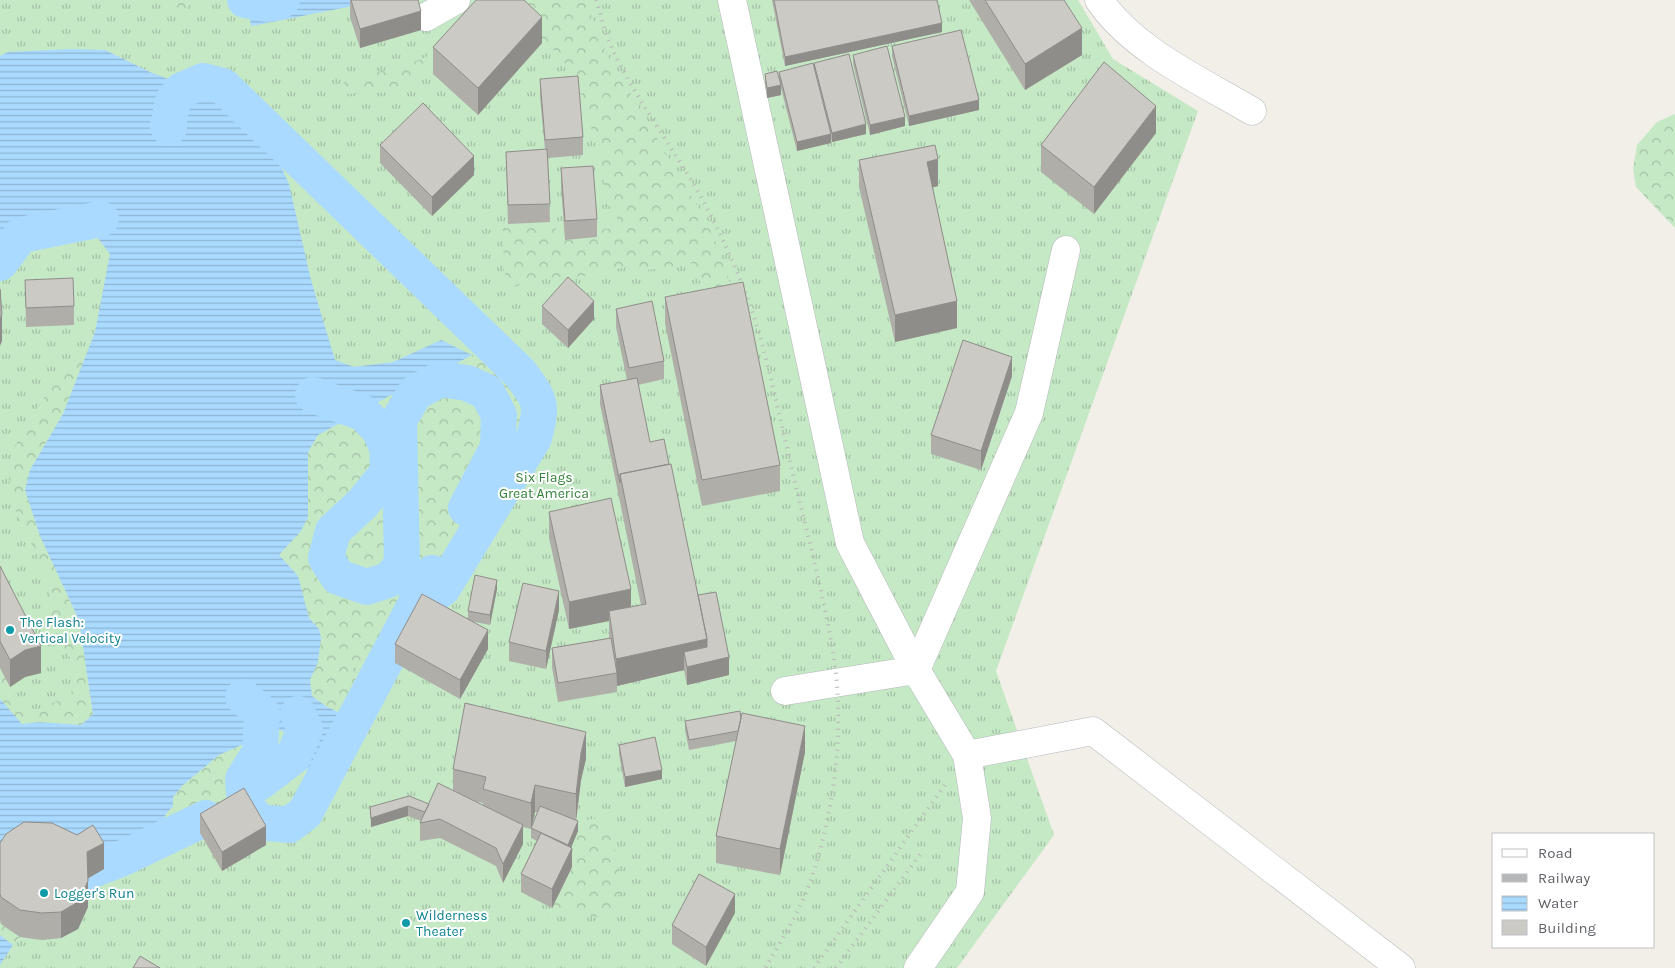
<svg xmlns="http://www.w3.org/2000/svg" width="1675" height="968" viewBox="0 0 1675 968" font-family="Karla,sans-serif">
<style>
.grass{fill:url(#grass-tufts)}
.forest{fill:url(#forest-crowns)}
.water{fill:url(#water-rules)}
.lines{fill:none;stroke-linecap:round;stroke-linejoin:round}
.canal{stroke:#aadaff;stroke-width:36}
.minor-casing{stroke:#b5b8bc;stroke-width:29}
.minor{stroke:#fff;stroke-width:28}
.rail{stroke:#b6b7b8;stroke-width:4;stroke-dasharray:1 6;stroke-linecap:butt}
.wall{fill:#afaea9;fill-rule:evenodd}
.shaded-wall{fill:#8f8d8a}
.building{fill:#cccac5;stroke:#8f8d8a}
.culture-dot{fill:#0f9aa8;stroke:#fff;stroke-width:2}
.labels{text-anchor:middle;stroke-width:4;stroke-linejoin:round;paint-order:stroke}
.park-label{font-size:14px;fill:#348238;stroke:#fff}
.culture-label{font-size:14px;fill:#0d838f;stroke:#fff;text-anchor:start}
</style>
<defs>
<pattern id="grass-tufts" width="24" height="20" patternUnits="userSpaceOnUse" patternTransform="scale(1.25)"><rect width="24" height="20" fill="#c5e8c5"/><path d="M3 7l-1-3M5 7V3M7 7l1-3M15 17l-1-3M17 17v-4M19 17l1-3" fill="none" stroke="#a3c0a4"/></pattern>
<pattern id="forest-crowns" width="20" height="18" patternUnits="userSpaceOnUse" patternTransform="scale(1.25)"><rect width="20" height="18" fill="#c5e8c5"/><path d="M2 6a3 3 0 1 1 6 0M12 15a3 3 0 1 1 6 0" fill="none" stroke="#a3c0a4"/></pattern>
<pattern id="water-rules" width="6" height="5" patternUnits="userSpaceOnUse" patternTransform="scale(1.25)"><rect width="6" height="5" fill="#aadaff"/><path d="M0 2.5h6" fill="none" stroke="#8eb4d2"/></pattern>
</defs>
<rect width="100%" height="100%" fill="#f1efe8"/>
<path class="grass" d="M0,0h1078l35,59 85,52 -202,560 58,164 -97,133h-957z"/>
<path class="forest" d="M171,0h22l-10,14z
M491,0h95l20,53 105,176 25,71 -30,1 -12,-38 -66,10 -2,-6 -39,9 -48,2 -30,11 -5,-19 -1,-45 47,-3 15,18 32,-3 -1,-7 23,-2 -4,-21 -8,-1 -9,-62 -10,-22 -15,-58 -13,-1 -6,-13 -6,2 -6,-9 -45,-39 -64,70v-6l-27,9 -13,15 -49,2 -2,-4 2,-7 7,-6 48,-9 27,-11z
M1675,114v114l-39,-41 -3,-18 4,-24 20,-23z
M85,348l2,4 -24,62 -33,56 -4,20 14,46 39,84 14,94 -12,11 -42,-3 -17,2 -22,-25v-26l2,-2 8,16 20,26 39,-17 8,-16 -1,-11 -24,-44 -4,-47 -36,-75 -4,-34 4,-18 41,-68z
M481,353l25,19 22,24 5,21 -8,24 -55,93 -43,61 -49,96 -11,-7 7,-15 -18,-10 -4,8c9,27 1,24 -12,46l-13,-6 -15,-11 -2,-16 8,-18 3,-24 -2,-9 -10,-11 -11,-42 -19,-21 22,-24 7,-14v-65l10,-17 75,-41 53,-25 26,-14z
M278,729l16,8 -3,18 -51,47 -55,31 -7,-12 -24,18 -1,-6 9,-10 4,-9 7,-8v-9l10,-12 36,-30z
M535,812l41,9 32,-4 3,9 11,66 -5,4 -1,18 -10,4 -49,-7 -10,7 25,-51 -41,-38z
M0,920l1,4 19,13 -7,8 -13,-10z"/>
<path class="water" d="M247,0h136l-132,26z
M72,49l33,1 45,22 108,42 31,70 22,96 24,80 19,7 39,-5 48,-22 31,15 -26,14 -53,25 -75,41 -10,17v65l-7,14 -22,24 19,21 11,42 10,11 2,9 -3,24 -8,18 2,16 15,11 40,18 -22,34 -55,15 4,-37 -16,-8 -59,26 -36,30 -10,12v9l-7,8 -4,9 -9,10 -60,19h-93v-153l22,25 17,-2 42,3 12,-11 -14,-94 -39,-84 -15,-46 5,-20 33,-56 32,-82 15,-78 -25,-33 -47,-8 -38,34v-191l8,-4z
M0,935l13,10 -13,20z"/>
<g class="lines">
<path class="canal" d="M245,0l22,4 15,-4
M169,128l-1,-2 5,-25 9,-11 21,-9 20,5 297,287c21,28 23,31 14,65l-91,150 -16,12
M0,263l21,-28 80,-16
M313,395l50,18 16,16 8,18 1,25 -26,32 -29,27 -7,27 12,19 29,10 24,-8 11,-16 -3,-143 16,-27 25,-14 27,4 20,9 12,23 -1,32 -32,61
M243,697l19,16 -2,39 -17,27 2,26 14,17 30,3 16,-12 127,-240
M259,783l34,-26 12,-28 -7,-15
M66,892l4,-13 53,-21 83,-40"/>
<defs>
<path id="minor" d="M732,0l118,543 66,127 51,85 10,63 -7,74 -52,76
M1099,0c34,50 102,81 153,111
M426,17l30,-17
M785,691l131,-21 113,-257 37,-163
M967,755l126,-24 308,237"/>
</defs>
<use href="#minor" class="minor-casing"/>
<use href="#minor" class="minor"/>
<path class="rail" d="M596,0c5,15 8,30 14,44 27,60 70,111 100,170 18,35 39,82 49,119 13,47 23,94 34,141 15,64 33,128 42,192 9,68 -1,140 -21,205 -11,34 -30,66 -49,97
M814,968l131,-183
M836,968l86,-116"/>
</g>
<path class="wall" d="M350,0h68l3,30 -61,18 -10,-31z
M772,0h165l5,32 -157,34z
M969,0h95l18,55 -57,35z
M542,43l-64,72 -45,-41v-27z
M892,46l87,64 -70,16 -17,-70z
M853,55l52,71 -35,9 -17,-71z
M814,63l52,71 -34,8 -1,-4v5l-34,8 -16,-63v7l-14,3 -2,-14v-10l14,4v-6l35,-4z
M540,79l43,58v18l-35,3 2,64 -42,2 -2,-72 39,-3 -5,-52z
M1156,133l-62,81 -53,-42v-27z
M380,145l94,30 -42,41 -52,-53z
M859,160l79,26 -5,1 24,141 -62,14 -36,-155z
M561,168l36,51v18l-32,3 -4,-53z
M25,280l49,26v19l-48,2z
M665,297l115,168v26l-78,15 -37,-183z
M542,306l52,13 -26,29 -26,-24z
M616,309l48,52v18l-26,6 12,57 19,22 29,131 31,80 -42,10 -3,-15 -67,16v6l-59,10 -6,-35v-19l57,-10v-17l-40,8 -20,-91v-26l82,95 10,-2 -41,-201v-19l27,-5 -11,-53z
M1012,376l-31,94 -50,-16v-19z
M0,566l41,107 -16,4 -15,10 -10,-19z
M497,589l-7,36 -20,-4 18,28 -28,50 -65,-36v-19l73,-24v-9z
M559,610l-13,59 -37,-8v-19z
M741,718l64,34 -25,123 -64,-12v-27l20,-95 -47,9 -4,-20v-9z
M619,745l43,34 -37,8 -6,-33z
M586,759l-5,21 -5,40 2,11 -7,16 1,20 -20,41 -31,-16v-18l16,-33 -6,-3v-9l-8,-2v17l-20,39 -7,-17 -56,-28 -20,3v-18l1,-2 -13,-5 -37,11 -1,-20 59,-3 24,-13v-22zM473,801l10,2v2zM535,812h3l-5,11z
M200,814l66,31 -44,26 -22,-38z
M0,843l104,26 -16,9v29l-10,22 -17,9 -19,2 -22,-3 -19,-13 -1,-4z
M735,913l-29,53 -34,-22v-19z"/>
<path class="shaded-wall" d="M421,11v19l-61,18v-19z
M542,17v26l-64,72v-27z
M942,23v9l-157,34v-9z
M1082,28v27l-57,35v-26z
M781,85v10l-14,3v-10z
M979,100v10l-70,16v-10z
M1156,106v27l-62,81v-27z
M905,117v9l-35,9v-10z
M866,124v10l-34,8v-9z
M831,134v9l-34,8v-9z
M474,156v19l-42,41v-19z
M938,159v27l-11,3v-27z
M594,301v18l-26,29v-18z
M957,301v27l-62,14v-27z
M2,314v27l-2,5v-27z
M1012,357v19l-31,94v-19z
M497,580v9l-7,36v-10z
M631,589v27l-22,-5v10l-40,8v-27z
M559,591v19l-13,59v-18z
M488,630v19l-28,50v-19z
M707,639l22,18v18l-42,10v-18l-3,-15v18l-67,16 -1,-27z
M41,646v27l-16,4 -15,10v-27l15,-10z
M805,726v26l-25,123v-26z
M586,732v27l-5,21 -5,41v-27l5,-41z
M662,770v9l-37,8v-10z
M535,785v27l-4,17v-26z
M408,806v10l-37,11v-9z
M578,821v10l-10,24v-10z
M523,825v19l-20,39v-19z
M266,826v19l-44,26v-19z
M104,843v26l-17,10v-27z
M572,848v19l-20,41v-19z
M88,881v26l-10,22 -17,9v-26z
M735,894v19l-29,53v-19z"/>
<path class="building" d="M351,0h67l3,11 -61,18z
M476,0h48l18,17 -64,71 -45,-41z
M774,0h163l5,23 -157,34z
M985,0h79l18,28 -57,36z
M961,30l18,70 -70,16 -17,-70z
M887,46l18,71 -35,8 -17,-70z
M849,54l17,70 -34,9 -18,-70z
M1104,62l52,44 -62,81 -53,-42z
M813,63l18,71 -34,8 -18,-70z
M777,71l4,14 -14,3 -2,-14z
M578,76l5,61 -38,3 -5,-61z
M423,103l51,53 -42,41 -52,-52z
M935,145l3,14 -11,3 30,139 -62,14 -36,-155z
M547,149l3,55 -42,1 -2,-53z
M593,166l4,53 -32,2 -4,-53z
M568,277l26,24 -26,29 -26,-24z
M73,278l1,28 -48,2 -1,-28z
M743,282l37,183 -78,15 -37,-183z
M0,289l2,25 -2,5z
M652,301l12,60 -35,7 -13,-59z
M963,340l49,17 -31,94 -50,-16z
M637,378l13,64 14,-3 5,25 -49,10v9l-20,-98z
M671,464l36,175 -91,20 -7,-48 37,-7 -26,-130z
M611,498l20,91 -62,13 -20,-90z
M0,566l41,80 -16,4 -15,10 -10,-19z
M475,575l22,5 -7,35 -22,-4z
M523,583l36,8 -13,60 -37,-9z
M716,592l13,65 -42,10 -3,-15 23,-5v-8l-9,-44z
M422,594l66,36 -28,50 -65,-36z
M611,638l6,35 -59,10 -6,-35z
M465,703l121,29 -5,21 -5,41 -41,-9 -4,18 -48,-14 3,-12 -33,-8z
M740,711l1,7 -3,13 -49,9 -4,-19z
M742,713l63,13 -25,123 -64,-13z
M655,737l7,33 -37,7 -6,-32z
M438,783l85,42 -20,39 -7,-16 -56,-29 -20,4z
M244,788l22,38 -44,26 -22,-38z
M409,796l20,8 -4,8 -17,-6 -37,12 -1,-11z
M540,806l38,15 -10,24 -37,-17z
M24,822l28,1 25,12 16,-10 11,18 -17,9 1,29 -10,21 -17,10 -19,1 -22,-3 -19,-13 -1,-3v-51l6,-9z
M541,833l31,15 -20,41 -31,-15z
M699,874l36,20 -29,53 -34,-22z
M140,956l20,12h-27z"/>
<g class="culture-dot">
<circle cx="10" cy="630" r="5"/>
<circle cx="44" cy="893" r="5"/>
<circle cx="406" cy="923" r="5"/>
</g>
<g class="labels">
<g class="park-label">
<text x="544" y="482">Six Flags<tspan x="544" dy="16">Great America</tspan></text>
</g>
<g class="culture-label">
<text x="20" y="627">The Flash:<tspan x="20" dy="16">Vertical Velocity</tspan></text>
<text x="54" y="898">Logger's Run</text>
<text x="416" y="920">Wilderness<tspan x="416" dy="16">Theater</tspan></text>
</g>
</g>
<rect x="1492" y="833" width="162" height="115" fill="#ffffff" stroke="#bfc1c3"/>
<rect x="1502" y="849" width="25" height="8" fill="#ffffff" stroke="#bfc1c3"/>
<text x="1538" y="858" font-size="15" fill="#5f6368">Road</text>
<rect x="1502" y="874" width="25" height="8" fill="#b6b7b8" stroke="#bfc1c3"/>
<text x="1538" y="883" font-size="15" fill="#5f6368">Railway</text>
<rect x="1502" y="896" width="25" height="15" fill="url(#water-rules)" stroke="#bfc1c3"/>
<text x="1538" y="908" font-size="15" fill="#5f6368">Water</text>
<rect x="1502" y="920" width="25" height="15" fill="#cccac5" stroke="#bfc1c3"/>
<text x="1538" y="933" font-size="15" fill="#5f6368">Building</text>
</svg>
